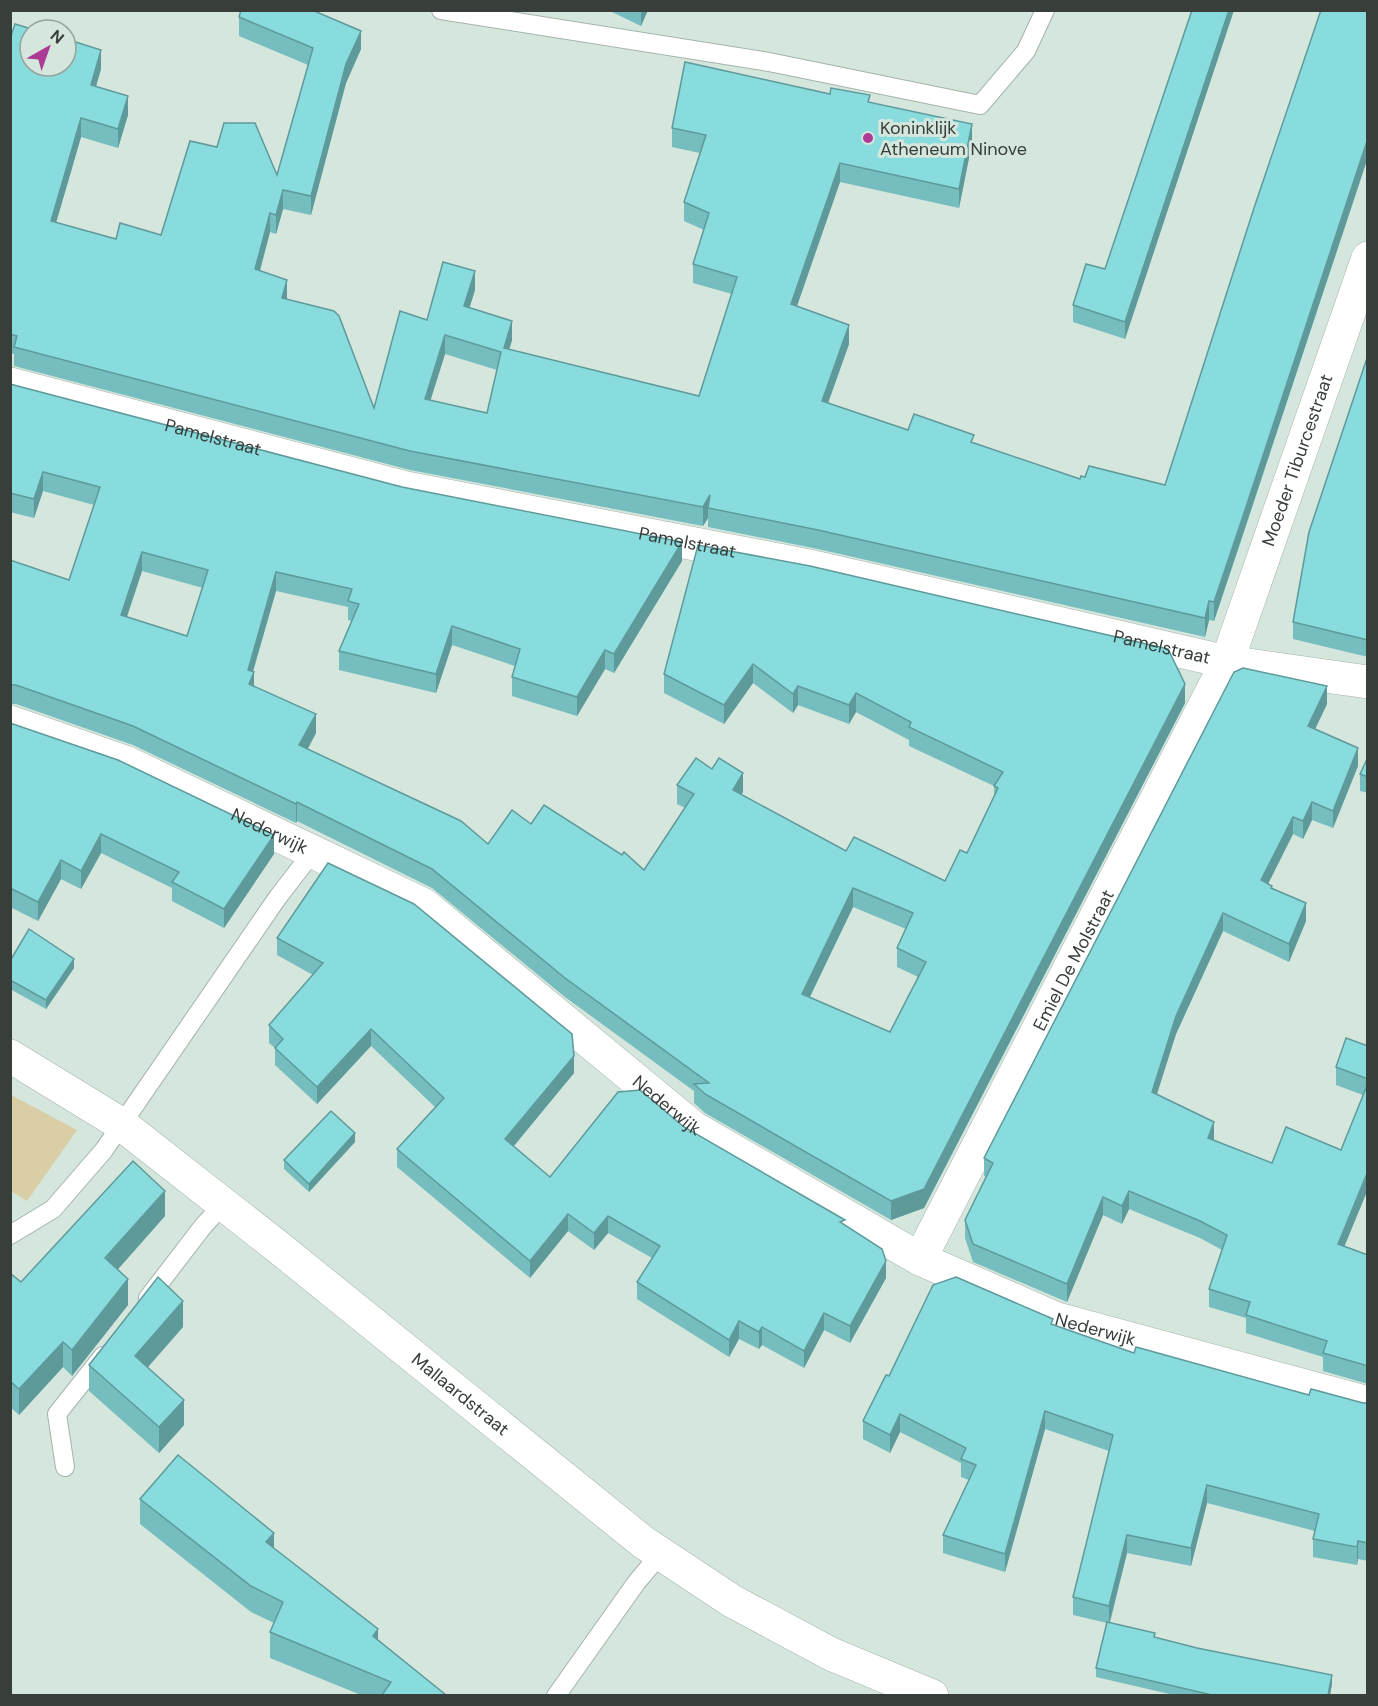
<svg xmlns="http://www.w3.org/2000/svg" width="1378" height="1706" font-family="'DM Sans',sans-serif">
	<style>
		.green { fill: #dacea7 }
		.lines { fill: none; stroke-linecap: round; stroke-linejoin: round }
		.lane-casing { stroke: #a4b4ab; stroke-width: 20 }
		.street-casing { stroke: #a4b4ab; stroke-width: 34 }
		.lane { stroke: #fff; stroke-width: 18 }
		.street { stroke: #fff; stroke-width: 33 }
		.wall { fill: #75bdbf; fill-rule: evenodd }
		.shaded-wall { fill: #5f9a9b }
		.building { fill: #88dcde; stroke: #5f9a9b; stroke-width: 1.5; fill-rule: evenodd }
		.poi-dot { fill: #ac3b96; stroke: #d5e6dd; stroke-width: 2 }
		.labels { text-anchor: middle; stroke-width: 6; stroke-linejoin: round; paint-order: stroke }
		.poi-label { font-size: 18px; fill: #383f3b; stroke: #d5e6dd; text-anchor: start }
		.street-label { font-size: 18px; fill: #383f3b; stroke: #d5e6dd }
	</style>
	<rect width="100%" height="100%" fill="#d5e6dd"/>
	<path class="green" d="M11 1095 77 1130 27 1201 11 1191Z"/>
	<g class="lines">
		<g class="lane-casing">
			<g id="lane">
				<path d="M441 10 769 62 980 105 1026 51 1045 10"/>
				<path d="M10 1235 53 1209 104 1150 278 897 312 853"/>
				<path d="M148 1298 204 1225 224 1204"/>
				<path d="M65 1467 57 1414 103 1356"/>
				<path d="M556 1696 636 1583 661 1553"/>
			</g>
		</g>
		<g class="street-casing">
			<g id="street">
				<path id="s1" d="M10 384 406 488 814 567 1227 662 1368 682"/>
				<path id="s2" d="M10 722 125 762 424 905 694 1128 920 1259 1057 1319 1368 1403"/>
				<path id="s3" d="M10 1056 121 1124 278 1247 643 1542 732 1601 831 1654 932 1696"/>
				<path id="s4" d="M920 1259 1227 662 1368 258"/>
			</g>
		</g>
		<use href="#lane" class="lane"/>
		<use href="#street" class="street"/>
	</g>
	<g class="wall">
		<path d="M610 10H648L641 26 610 11Z"/>
		<path d="M1192 10H1234L1125 339 1073 322V305L1105 269Z"/>
		<path d="M1368 10V157L1241 541 1214 621 1209 620 1205 637 818 549 708 527V518L703 526 410 470 14 366V354L10 353V39L101 69 96 86 128 115 118 148 81 137 56 223 116 239 161 235 277 175 308 65 239 36V17L361 49 346 83 311 215 283 209 276 234 270 232 260 271 287 299 374 408 427 320 475 290 469 308 512 340 509 350 699 396 732 294 693 283V264L704 230 684 221V202L700 153 672 147V128L870 102 972 143 959 208 840 182 797 306 849 344 828 403 908 430 974 443 1080 479 1085 477 1165 485ZM445 354 497 370 487 413 430 400Z"/>
		<path d="M1368 355V657L1293 639V622Z"/>
		<path d="M10 384 682 561 614 673 605 669 577 716 512 696V677L515 666 452 645 436 693 339 670V651L352 621 348 620V607L276 591 253 672 254 686 316 733 308 749 488 844 531 824 644 870 685 808 677 804V785L743 792 741 794 846 851 945 881 967 853 994 797V786L909 746V740L856 712 849 724 798 705 793 713 753 683 724 724 664 693V674L698 545 1185 703 924 1208 891 1220 705 1113 694 1103V1091L565 997 432 888 297 821 296 823 133 745 16 704H10V560L69 580 94 505 43 491 34 518 10 512ZM142 571 203 588 187 636 127 617ZM853 907 906 929 897 948V967L918 977 890 1032 810 997Z"/>
		<path d="M1327 704 1315 729 1358 766 1333 828 1312 820 1303 839 1293 834 1268 884 1306 921 1289 962 1223 931 1176 1034 1156 1094 1214 1140 1272 1163 1341 1150 1363 1095 1336 1085V1067L1368 1046V1189L1344 1246 1368 1255V1384L1323 1371V1357L1246 1333V1318L1209 1307V1289L1222 1250 1200 1238 1129 1209 1122 1224 1103 1215 1067 1302 973 1262 965 1238V1220L986 1177 984 1176V1158Z"/>
		<path d="M10 723 274 854 224 928 172 901V888L101 853 81 889 61 879 38 921 10 907Z"/>
		<path d="M1368 757V793L1360 791V774Z"/>
		<path d="M277 938 574 1073 513 1146 550 1177 684 1127 845 1225 886 1278 850 1343 824 1330 804 1368 762 1345 759 1349 739 1339 729 1357 637 1299V1282L652 1258 608 1233 594 1250 568 1231 530 1278 397 1167V1149L435 1107 371 1046 317 1104 275 1065V1048L269 1043V1025L313 975 277 955Z"/>
		<path d="M10 961 74 968 46 1009 10 989Z"/>
		<path d="M355 1142 309 1192 284 1169V1160Z"/>
		<path d="M165 1216 117 1270 128 1305 72 1376 63 1367 19 1415 10 1407V1273L21 1282Z"/>
		<path d="M1053 1325 1134 1353 1309 1395 1368 1403V1561L1358 1559 1357 1565 1313 1557V1539L1315 1531 1207 1503 1191 1566 1127 1553 1110 1623 1155 1638 1332 1684 1330 1695H1174L1096 1677V1668L1107 1623 1073 1615V1597L1109 1451 1045 1429 1005 1572 943 1553V1535L969 1480 961 1477V1463L900 1432 890 1453 863 1439V1421L889 1376Z"/>
		<path d="M183 1327 147 1367 184 1425 159 1453 89 1391V1365Z"/>
		<path d="M140 1499 274 1548 378 1640 446 1695H361L270 1658V1632L274 1623 251 1612 140 1524Z"/>
	</g>
	<g class="shaded-wall">
		<path d="M641 10H648L641 26Z"/>
		<path d="M1229 10H1234L1125 339V322Z"/>
		<path d="M361 31V49L346 83 311 215V196L346 64Z"/>
		<path d="M101 50V69L91 104V85Z"/>
		<path d="M128 96V115L118 148V129Z"/>
		<path d="M81 118V137L51 240V221Z"/>
		<path d="M972 124V143L959 208V189Z"/>
		<path d="M1368 138V157L1214 621V602Z"/>
		<path d="M840 163V182L791 323V304Z"/>
		<path d="M283 190V209L276 234V215Z"/>
		<path d="M270 213V232L255 288V269Z"/>
		<path d="M475 271V290L464 325V306Z"/>
		<path d="M287 280V299L282 298Z"/>
		<path d="M512 321V340L504 367V348Z"/>
		<path d="M849 325V344L822 420V401Z"/>
		<path d="M445 335V354L425 418V399Z"/>
		<path d="M43 472V491L34 518V499Z"/>
		<path d="M710 495 708 508V518L703 526V507Z"/>
		<path d="M682 542V561L614 673V654Z"/>
		<path d="M142 552V571L121 634V615Z"/>
		<path d="M276 572V591L250 681 254 672V691L249 703 248 670Z"/>
		<path d="M1209 601V620L1205 637V618Z"/>
		<path d="M452 626V645L436 693V674Z"/>
		<path d="M605 650V669L577 716V697Z"/>
		<path d="M753 664V683L724 724V705Z"/>
		<path d="M1185 684V703L924 1208 891 1220V1201Z"/>
		<path d="M798 686V705L793 713V694Z"/>
		<path d="M1327 686V704L1308 744V726Z"/>
		<path d="M856 693V712L849 724V705Z"/>
		<path d="M316 714V733L299 764V745Z"/>
		<path d="M1358 748V766L1333 828V811Z"/>
		<path d="M743 773V792L733 809V790Z"/>
		<path d="M297 802V821L296 823V804Z"/>
		<path d="M1312 802V820L1303 839V821Z"/>
		<path d="M1293 817V834L1261 898V880Z"/>
		<path d="M101 834V853L81 889V871Z"/>
		<path d="M274 835V854L224 928V909Z"/>
		<path d="M61 860V879L38 921V902Z"/>
		<path d="M853 888V907L802 1013V994Z"/>
		<path d="M1306 903V921L1289 962V944Z"/>
		<path d="M1223 913V931L1176 1034 1152 1110V1092L1176 1016Z"/>
		<path d="M74 959V968L46 1009V1000Z"/>
		<path d="M371 1029V1046L317 1104V1087Z"/>
		<path d="M574 1056V1073L505 1157V1139Z"/>
		<path d="M1214 1122V1140L1208 1156V1138Z"/>
		<path d="M355 1133V1142L309 1192V1184Z"/>
		<path d="M1368 1171V1189L1338 1262V1244Z"/>
		<path d="M165 1191V1216L105 1284V1258Z"/>
		<path d="M1129 1191V1209L1122 1224V1206Z"/>
		<path d="M1103 1197V1215L1067 1302V1284Z"/>
		<path d="M568 1214V1231L530 1278V1261Z"/>
		<path d="M608 1216V1233L594 1250V1233Z"/>
		<path d="M886 1261V1278L850 1343V1326Z"/>
		<path d="M128 1279V1305L72 1376V1350Z"/>
		<path d="M183 1301V1327L135 1382V1356Z"/>
		<path d="M824 1313V1330L804 1368V1351Z"/>
		<path d="M739 1321V1339L729 1357V1340Z"/>
		<path d="M762 1327V1345L759 1349V1332Z"/>
		<path d="M63 1342V1367L19 1415V1389Z"/>
		<path d="M184 1400V1425L159 1453V1427Z"/>
		<path d="M1045 1411V1429L1005 1572V1554Z"/>
		<path d="M900 1414V1432L890 1453V1435Z"/>
		<path d="M1207 1485V1503L1191 1566V1548Z"/>
		<path d="M274 1533V1558L266 1542Z"/>
		<path d="M1127 1535V1553L1109 1624V1606Z"/>
		<path d="M1358 1541V1559L1357 1565V1547Z"/>
		<path d="M378 1629V1654L373 1636Z"/>
		<path d="M1332 1675V1684L1330 1695H1328Z"/>
	</g>
	<g class="building">
		<path d="M241 10H312L361 31 346 64 311 196 283 190 276 215 270 213 255 269 287 280 282 298 334 311 339 316 374 408 400 311 427 320 443 262 475 271 464 306 512 321 504 348 699 396 737 277 693 264 709 213 684 202 706 135 672 128 685 62 830 94 831 88 870 95 868 102 972 124 959 189 840 163 791 304 849 325 822 401 908 430 914 414 974 435 971 442 1080 479 1081 476 1085 477 1089 466 1165 485 1254 208 1321 10H1368V138L1241 522 1214 602 1209 601 1205 618 818 530 708 508 710 495 703 507 410 451 14 347 17 336 10 334V39L15 24 35 30H30V66H66V39L101 50 91 85 128 96 118 129 81 118 51 221 116 239 120 223 161 235 190 141 217 147 224 123H255L277 175 313 48 239 17ZM445 335 501 352 487 413 425 399Z"/>
		<path d="M1192 10H1229L1125 322 1073 305 1086 264 1105 269Z"/>
		<path d="M1368 355V640L1293 622 1309 532Z"/>
		<path d="M10 384 402 487 682 542 614 654 605 650 577 697 512 677 520 649 452 626 436 674 339 651 359 604 348 601 352 589 276 572 248 670 254 672 249 684 316 714 299 745 461 821 488 844 512 810 531 824 544 805 622 855 624 852 644 870 694 794 677 785 696 758 712 769 719 758 743 773 733 790 846 851 854 837 945 881 960 850 967 853 998 788 994 786 1003 772 909 727 911 722 856 693 849 705 798 686 793 694 753 664 724 705 664 674 698 545 810 566 1168 649 1185 684 924 1189 891 1201 705 1094 694 1084 709 1083 565 978 432 869 297 802 296 804 133 726 16 685H10V560L69 580 100 487 43 472 34 499 10 493ZM142 552 208 570 187 636 121 615ZM853 888 913 913 897 948 926 962 890 1032 802 994Z"/>
		<path d="M1243 668 1327 686 1308 726 1358 748 1333 811 1312 802 1303 821 1293 817 1261 880 1272 886 1271 888 1306 903 1289 944 1223 913 1176 1016 1152 1092 1214 1122 1208 1138 1272 1163 1286 1127 1341 1150 1368 1083V1171L1338 1244 1368 1255V1366L1323 1353 1327 1341 1246 1315 1250 1302 1209 1289 1227 1235 1200 1221 1129 1191 1122 1206 1103 1197 1067 1284 973 1244 965 1220 993 1163 984 1158 1234 672Z"/>
		<path d="M10 723 118 760 274 835 224 909 172 882 179 872 101 834 81 871 61 860 38 902 10 888Z"/>
		<path d="M1368 757V777L1360 774Z"/>
		<path d="M328 863 414 904 572 1034 574 1056 505 1139 550 1177 618 1092 640 1090 684 1127 845 1220 840 1222 882 1249 886 1261 850 1326 824 1313 804 1351 762 1327 759 1332 739 1321 729 1340 637 1282 660 1246 608 1216 594 1233 568 1214 530 1261 397 1149 444 1098 371 1029 317 1087 275 1048 283 1039 269 1025 323 963 277 938Z"/>
		<path d="M29 929 74 959 46 1000 10 980V961Z"/>
		<path d="M1346 1038 1368 1046V1079L1336 1067Z"/>
		<path d="M331 1111 355 1133 309 1184 284 1160Z"/>
		<path d="M133 1161 165 1191 105 1258 128 1279 72 1350 63 1342 19 1389 10 1381V1273L21 1282Z"/>
		<path d="M158 1277 183 1301 135 1356 184 1400 159 1427 89 1365Z"/>
		<path d="M956 1277 1053 1319 1051 1324 1134 1353 1136 1347 1309 1395 1311 1389 1363 1403H1368V1543L1358 1541 1357 1547 1313 1539 1319 1514 1207 1485 1191 1548 1127 1535 1109 1606 1073 1597 1113 1435 1045 1411 1005 1554 943 1535 976 1465 961 1459 966 1448 900 1414 890 1435 863 1421 886 1375 889 1376 933 1285Z"/>
		<path d="M178 1455 274 1533 266 1542 378 1629 373 1636 446 1695H382L391 1682 270 1632 283 1602 251 1586 140 1499Z"/>
		<path d="M1107 1622 1155 1633 1154 1637 1197 1648 1332 1675 1328 1695H1212L1096 1668Z"/>
	</g>
	<circle class="poi-dot" cx="868" cy="138" r="6"/>
	<g class="labels">
		<g class="poi-label">
			<text x="880" y="134">Koninklijk<tspan x="880" dy="21">Atheneum Ninove</tspan></text>
		</g>
		<g class="street-label">
			<text dy="6" stroke="none"><textPath href="#s1" startOffset="210">Pamelstraat</textPath></text>
			<text dy="6" stroke="none"><textPath href="#s4" startOffset="885">Moeder Tiburcestraat</textPath></text>
			<text dy="6" stroke="none"><textPath href="#s1" startOffset="696">Pamelstraat</textPath></text>
			<text dy="6" stroke="none"><textPath href="#s1" startOffset="1182">Pamelstraat</textPath></text>
			<text dy="6" stroke="none"><textPath href="#s2" startOffset="282">Nederwijk</textPath></text>
			<text dy="6" stroke="none"><textPath href="#s4" startOffset="336">Emiel De Molstraat</textPath></text>
			<text dy="6" stroke="none"><textPath href="#s2" startOffset="768">Nederwijk</textPath></text>
			<text dy="6" stroke="none"><textPath href="#s2" startOffset="1254">Nederwijk</textPath></text>
			<text dy="6" stroke="none"><textPath href="#s3" startOffset="564">Mallaardstraat</textPath></text>
		</g>
	</g>
	<rect width="1378" height="1706" fill="none" stroke="#383f3b" stroke-width="24"/>
	<g transform="translate(48 48) rotate(40)"><circle r="28" fill="#d5e6dd" stroke="#96a39c" stroke-width="1.5"/>
	<path d="M0-4.5L10 22L0 15L-10 22Z" fill="#ac3b96"/>
	<text y="-9" font-size="16" font-weight="bold" text-anchor="middle" fill="#383f3b">N</text>
	</g>
</svg>
